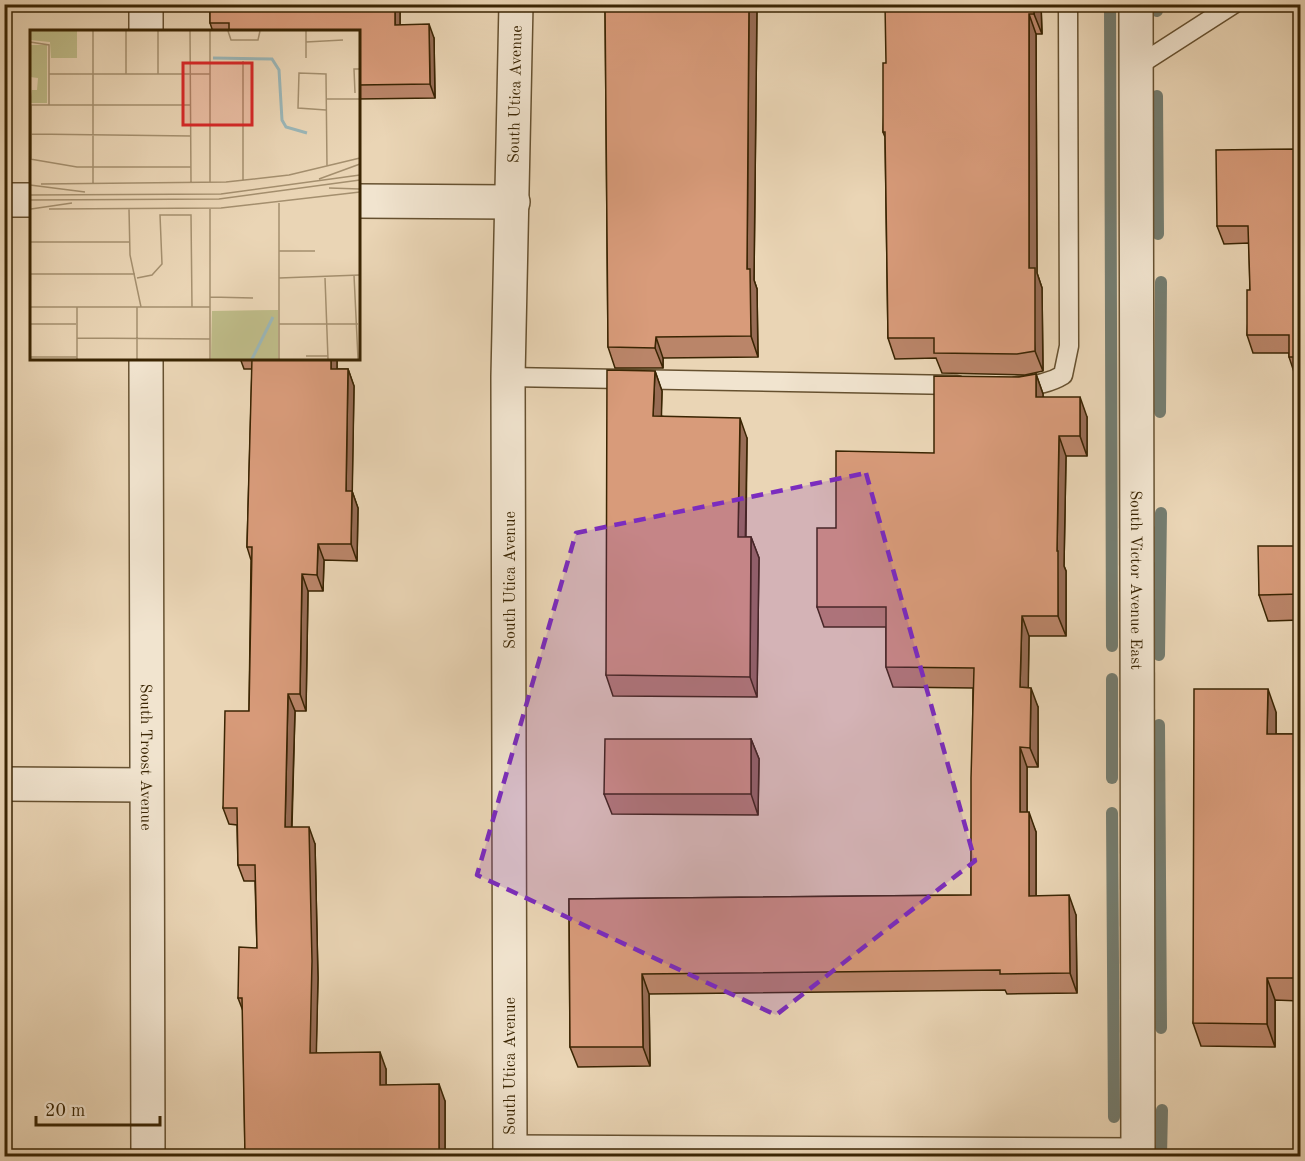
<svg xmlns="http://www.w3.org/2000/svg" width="1305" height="1161" font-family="'Old Standard TT',serif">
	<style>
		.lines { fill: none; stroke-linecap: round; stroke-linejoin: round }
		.stream { stroke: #747c6f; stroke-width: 12 }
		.service-casing { stroke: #665130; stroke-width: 21 }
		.minor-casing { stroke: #665130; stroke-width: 36 }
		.service { stroke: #f1e4cf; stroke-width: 18 }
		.minor { stroke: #f1e4cf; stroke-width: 33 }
		.wall { fill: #ba8569; stroke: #3a2503; stroke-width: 1.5 }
		.shaded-wall { fill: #976c55; stroke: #3a2503; stroke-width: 1.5 }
		.building { fill: #d89b7a; stroke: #3a2503; stroke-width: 1.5 }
		.marked { fill: #7b2cbf; fill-opacity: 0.2; stroke: #7b2cbf; stroke-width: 4.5; stroke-dasharray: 12 8; stroke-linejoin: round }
		.labels { text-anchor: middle; stroke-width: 5; stroke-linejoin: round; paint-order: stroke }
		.street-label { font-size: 16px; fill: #3a2503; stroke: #f1e4cf }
		.inset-river { fill: none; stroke: #9bb6b7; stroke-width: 3 }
		.inset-road { fill: none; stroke: #a48f6e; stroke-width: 1.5 }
		.view { fill: #d62828; fill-opacity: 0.15; stroke: #d62828; stroke-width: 3 }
		.inset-edge { fill: none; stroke: #3a2503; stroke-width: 3 }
	</style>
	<rect width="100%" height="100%" fill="#ead5b5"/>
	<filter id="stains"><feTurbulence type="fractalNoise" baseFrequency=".00333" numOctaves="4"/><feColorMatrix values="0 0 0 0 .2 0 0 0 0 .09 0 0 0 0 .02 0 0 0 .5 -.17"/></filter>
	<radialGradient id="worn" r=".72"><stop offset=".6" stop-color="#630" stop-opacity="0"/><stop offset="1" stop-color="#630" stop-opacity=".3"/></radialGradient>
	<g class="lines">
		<g class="stream">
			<path d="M1110 4 1112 646"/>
			<path d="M1156 4 1157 11"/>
			<path d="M1157 96 1158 234"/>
			<path d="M1160 412 1161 282"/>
			<path d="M1159 655 1161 513"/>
			<path d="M1112 679V778"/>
			<path d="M1159 725 1161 1028"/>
			<path d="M1112 813 1114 1117"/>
			<path d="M1161 1156 1162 1110"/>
		</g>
		<g class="service-casing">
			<g id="service">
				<path d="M1136 67 1234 4"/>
				<path d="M508 377 957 385"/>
				<path d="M1017 386C1033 386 1050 383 1063 375L1069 346 1068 4"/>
			</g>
		</g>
		<g class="minor-casing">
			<g id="minor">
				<path d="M146 4V32"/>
				<path id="s1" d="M1136 4 1138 1156"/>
				<path d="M4 200H32"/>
				<path d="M358 201 513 202"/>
				<path id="s2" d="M146 358 148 1156"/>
				<path d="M4 784 146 785"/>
				<path d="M510 1152 1138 1155"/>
				<path id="s3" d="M510 1156 508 377 516 4"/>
			</g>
		</g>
		<use href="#service" class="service"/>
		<use href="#minor" class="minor"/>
	</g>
	<g class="wall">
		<path d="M210 4H400V25L434 38 435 98 358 99V32H213L210 23Z"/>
		<path d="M605 4H757L754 280 757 289 758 357 663 358V368H615L608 347Z"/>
		<path d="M1041 4 1042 34H1036L1037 273 1042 288 1043 371 1025 375 942 373 936 358 895 359 888 338 885 137 883 132 886 63Z"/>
		<path d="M1300 149V375H1295L1289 357V353H1253L1247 335 1250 290 1249 243 1224 244 1217 226Z"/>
		<path d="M240 358H337V369H348L354 386 352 491 358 508 357 561 324 560 323 591H308L306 711H295L292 827 315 844 318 978 316 1053 386 1069V1085L445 1101V1156H245L243 1011 238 998 257 948 255 881H244L238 865 237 825 229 824 223 808 249 711 251 560 247 547 252 369H244Z"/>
		<path d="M655 371 662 391 661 416 747 438 746 537H751L759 558 757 697 613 696 606 675Z"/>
		<path d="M1036 374 1043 394V397L1087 417V456H1066L1064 566 1066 571V636H1029L1028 687 1038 707V767H1027V812L1036 832V896L1076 915 1077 993 1007 994 1005 990 649 994 650 1066 578 1067 570 1047 569 899 971 895 973 688 893 687 886 667V627H824L817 607 836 528 934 453 1019 377Z"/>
		<path d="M1300 530V620L1268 621 1259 595 1297 546Z"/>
		<path d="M1276 712V734H1300V1001L1275 1000V1047L1201 1046 1193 1023Z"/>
		<path d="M751 739 759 759 758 815 612 814 604 794Z"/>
	</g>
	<g class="shaded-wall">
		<path d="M395 4H400V39L395 25Z"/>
		<path d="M749 4H757L754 280 757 289 758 357 751 336 747 269Z"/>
		<path d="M1034 4H1041L1042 34 1034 14Z"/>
		<path d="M1029 14 1036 34 1037 273 1042 288 1043 371 1035 351 1029 268Z"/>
		<path d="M429 24 434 38 435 98 430 84Z"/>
		<path d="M656 337 663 358V368L655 348Z"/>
		<path d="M331 358H337V385L331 369Z"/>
		<path d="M348 369 354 386 352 508 346 491Z"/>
		<path d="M655 371 662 391 661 437 653 416Z"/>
		<path d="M1036 374 1043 394V416L1036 397Z"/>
		<path d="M1080 397 1087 417V456L1080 436Z"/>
		<path d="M740 418 747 438 745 558 738 537Z"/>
		<path d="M1059 436 1066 456 1064 566 1066 571V636L1058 616 1057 551Z"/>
		<path d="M352 491 358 508 357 561 351 544Z"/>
		<path d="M751 537 759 558 757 697 750 677Z"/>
		<path d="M318 544 324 560 323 591 317 575Z"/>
		<path d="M302 574 308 591 306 711 300 694Z"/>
		<path d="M1022 616 1029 636 1028 707 1020 687Z"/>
		<path d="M1031 688 1038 707V767L1030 748Z"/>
		<path d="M1268 689 1276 712V757L1267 734Z"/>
		<path d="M288 694 295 711 291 844 285 827Z"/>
		<path d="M751 739 759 759 758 815 751 794Z"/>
		<path d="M1020 747 1027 767V832L1020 812Z"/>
		<path d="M1029 812 1036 832V916L1029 896Z"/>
		<path d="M309 827 315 844 318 978 316 1069 310 1053Z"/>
		<path d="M1069 895 1076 915 1077 993 1070 973Z"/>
		<path d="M642 974 649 994 650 1066 643 1047Z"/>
		<path d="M1267 978 1275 1000V1047L1267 1024Z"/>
		<path d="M380 1052 386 1069V1102L380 1085Z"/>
		<path d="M439 1084 445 1101V1156H439Z"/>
	</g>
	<g class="building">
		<path d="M210 4H395V25L429 24 430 84 358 85V32H229V23H210Z"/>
		<path d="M605 4H749L747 269H750L751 336 656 337 655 348 608 347Z"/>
		<path d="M885 4H1034V14H1029V268H1035V351L1017 354 934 353V338H888L885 132H883V63H886Z"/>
		<path d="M1300 149V357H1289V335H1247V290H1250L1248 226H1217L1216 150Z"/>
		<path d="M252 358H331V369H348L346 491H352L351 544H318L317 575 302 574 300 694H288L285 827H309L312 961 310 1053 380 1052V1085L439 1084V1156H245L242 998H238L239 947 257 948 255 865H238L237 808H223L225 711H249L252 547H247Z"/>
		<path d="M607 370 655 371 653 416 740 418 738 537H751L750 677 606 675Z"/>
		<path d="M1036 374V397H1080V436H1059L1057 551H1058V616H1022L1020 687 1031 688 1030 748 1020 747V812H1029V896L1069 895 1070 973 1000 974V970L642 974 643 1047H570L569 899 971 895V778L974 668 886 667V607H817V528H836V451L934 453V376L1019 377Z"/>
		<path d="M1296 530H1300V594L1259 595 1258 546H1297Z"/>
		<path d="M1194 689H1268L1267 734H1300V978H1267V1024L1193 1023Z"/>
		<path d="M605 739H751V794H604Z"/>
	</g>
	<path class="marked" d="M866 473 975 861 776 1015 477 875 576 533Z"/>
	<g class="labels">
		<g class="street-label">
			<text dy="6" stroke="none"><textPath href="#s3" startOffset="1062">South Utica Avenue</textPath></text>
			<text transform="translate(509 580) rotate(-90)" y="6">South Utica Avenue</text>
			<text dy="6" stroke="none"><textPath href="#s1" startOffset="576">South Victor Avenue East</textPath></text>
			<text dy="6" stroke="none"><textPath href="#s2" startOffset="399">South Troost Avenue</textPath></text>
			<text transform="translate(509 1066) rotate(-90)" y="6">South Utica Avenue</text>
		</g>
	</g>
	<g transform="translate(30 30)">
		<rect width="330" height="330" fill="#ead5b5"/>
		<path d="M0 1H47V28H21L20 12 0 10ZM0 15H17V73H0L2 60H7L8 48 0 47ZM248 280V329H181L182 281Z" fill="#bebb88"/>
		<path class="inset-river" d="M183 28 242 29 249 40 252 90 256 97 277 103M222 329 243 287"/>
		<path class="inset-road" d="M63 1V154M96 1V44M128 1V44M160 1 161 152M180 1V152M198 1 201 10H228L230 1M276 1V28M0 12 19 15V75M276 12 313 10M213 31V151M19 44H180M325 63 324 39H330M296 69H330M0 75H161M296 80 268 78 269 43 296 44V46L297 136M180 95H213M1 104 161 106M0 129 47 137H161M1 129V75M289 149 330 134M11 154 196 152 259 145 330 128M0 155 55 162M299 158 330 159M0 165 191 164 330 145M0 170 189 169 330 150M249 173V329M1 179 42 173M19 179 191 178 330 162M99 179 100 225 111 277M0 212H99M249 221H285M0 244H105M324 245 328 329M107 248 122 245 132 234 130 185H161L162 277M249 248 330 245M295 248 298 329M180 267 223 268M0 277H180M107 277V329M0 294H46M249 294H328M47 308 180 309M276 326H298M0 327H47M47 329V277M180 329V179"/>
		<path class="view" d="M153 33H222V95H153Z"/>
		<rect width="330" height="330" class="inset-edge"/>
	</g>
	<rect width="1305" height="1161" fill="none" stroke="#ead5b5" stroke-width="24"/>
	<rect x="6" y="6" width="1293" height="1149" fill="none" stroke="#3a2503" stroke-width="3"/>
	<rect x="12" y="12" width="1281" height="1137" fill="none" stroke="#3a2503" stroke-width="1.5"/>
	<path d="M36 1116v9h124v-9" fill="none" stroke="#3a2503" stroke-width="3"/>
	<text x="45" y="1116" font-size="18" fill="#3a2503" stroke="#f1e4cf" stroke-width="4.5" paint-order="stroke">20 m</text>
	<rect width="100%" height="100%" filter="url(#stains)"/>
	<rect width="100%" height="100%" fill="url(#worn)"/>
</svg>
